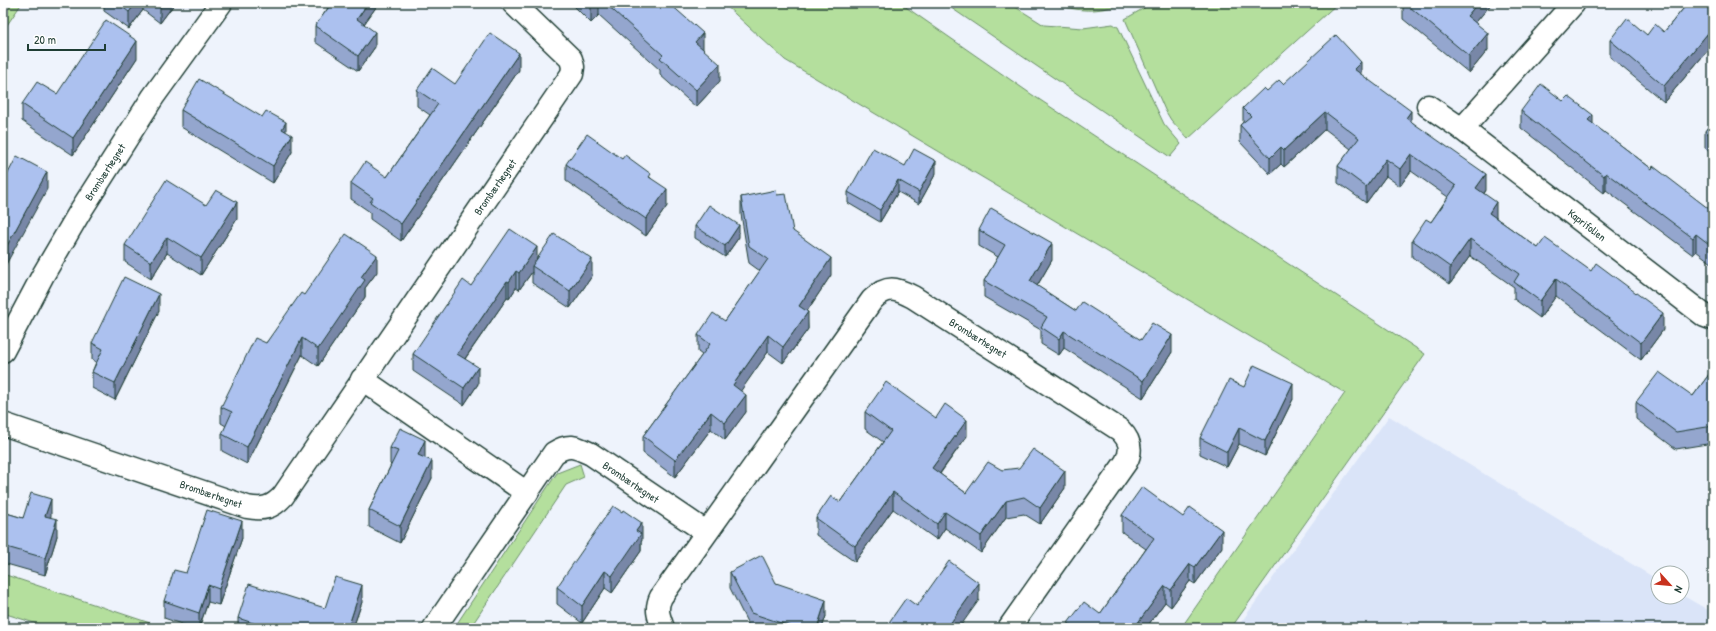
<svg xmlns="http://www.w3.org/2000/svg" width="1716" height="631" font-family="'Patrick Hand',sans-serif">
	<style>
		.built { fill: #dae4f8 }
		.green { fill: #b4df9d; stroke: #6a8e68 }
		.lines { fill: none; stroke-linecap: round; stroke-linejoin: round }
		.street-casing { stroke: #1f3d34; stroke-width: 25 }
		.street { stroke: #fff; stroke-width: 22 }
		.wall { fill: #94a6ce; stroke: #1f3d34 }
		.shaded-wall { fill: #7887a7; stroke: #1f3d34 }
		.building { fill: #acc1ef; stroke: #1f3d34 }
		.labels { text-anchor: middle; stroke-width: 3; stroke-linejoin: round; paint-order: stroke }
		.street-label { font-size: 11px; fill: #1f3d34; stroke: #fff }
	</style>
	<rect width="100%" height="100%" fill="#eef3fc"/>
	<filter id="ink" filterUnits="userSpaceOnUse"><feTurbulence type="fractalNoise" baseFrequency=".025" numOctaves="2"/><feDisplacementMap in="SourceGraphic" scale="8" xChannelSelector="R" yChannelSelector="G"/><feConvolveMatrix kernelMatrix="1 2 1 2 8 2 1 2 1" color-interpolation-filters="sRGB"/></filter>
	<g filter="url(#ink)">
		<path class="built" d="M1389 416 1658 580V597H1682V595L1713 613V628H1237Z"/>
		<g class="green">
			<path d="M3 3H22L3 31Z"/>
			<path d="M723 3H900L1031 94 1425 354 1231 628H1181L1345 393 785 60Z"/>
			<path d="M944 3H1009L1044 25 1083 28 1113 24 1118 27 1164 124 1181 144 1170 157Z"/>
			<path d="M1050 3H1126C1094 13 1081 12 1050 3Z"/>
			<path d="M1153 3H1338L1188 139 1171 120 1165 110 1125 19Z"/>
			<path d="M580 464 584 477 566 485 470 628H454L557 473Z"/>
			<path d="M3 574 165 628H50L3 613Z"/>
		</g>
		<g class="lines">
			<g class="street-casing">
				<g id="street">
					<path d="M1574 3 1462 129 1705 316 1713 319"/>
					<path d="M1428 106 1462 129"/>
					<path d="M3 351 43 275 81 210 153 97 221 3"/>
					<path d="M362 379 527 493"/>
					<path d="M3 424 247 507C263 510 272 508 283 496L572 74 573 67 571 59 513 3"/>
					<path d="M434 628 554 453C569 443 576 447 591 454L706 532"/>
					<path d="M663 628C659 617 655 609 661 597L872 300C887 285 896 288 913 297L1120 430C1130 440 1133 449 1126 462L1009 628"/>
				</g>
			</g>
			<use href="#street" class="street"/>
		</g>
		<g class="wall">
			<path d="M104 3H175L160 23 143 10 129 29 104 11Z"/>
			<path d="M321 3H379L364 24 375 47 358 71 315 42V26L328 8Z"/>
			<path d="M572 3H660L703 49 720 81 696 107 660 75V70L599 15 591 23 572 4Z"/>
			<path d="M1403 3H1492L1475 23 1488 50 1469 73 1403 19Z"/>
			<path d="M1686 3H1713V44L1664 102 1610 57V40L1664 32 1687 4Z"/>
			<path d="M137 58 73 155 22 121V104L57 94Z"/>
			<path d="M519 70 401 241 370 219V212L351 199V183L387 177 430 115 417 106V90L455 84Z"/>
			<path d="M1361 75 1486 190 1484 194 1496 218 1538 248 1663 330 1641 360 1556 296 1540 318 1514 299V287L1470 256 1450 284 1412 257V240L1431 222 1448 197 1411 171 1400 186 1386 176 1366 203 1338 183V166L1351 149 1325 129 1284 167 1281 164 1270 174 1240 142V125L1243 122V108L1283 84Z"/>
			<path d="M181 110 286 132 292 152 273 183 181 127Z"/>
			<path d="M1521 111 1593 124 1652 169 1713 212V264L1696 251 1693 255 1606 190 1604 193 1521 128Z"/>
			<path d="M1713 121V155L1705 148V131Z"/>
			<path d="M622 159 651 178 667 206 646 236 566 181V164Z"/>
			<path d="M905 166 936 173 919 204 898 192 880 222 848 203V192Z"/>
			<path d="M777 195 793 231 831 275 807 311 808 329 783 363 768 352 740 391 746 412 725 440 711 429 675 477 643 453V436L702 355 698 352V335L725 321 760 271 749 263 741 214V197Z"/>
			<path d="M206 205 237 219 201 275 167 253 151 279 125 262V245Z"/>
			<path d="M695 226 739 237 725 257 695 238Z"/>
			<path d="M979 230 1052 260 1037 286 1076 311 1141 340 1172 352 1143 398 1064 348 1059 355 1041 344V330L984 297V281L998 257 979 246Z"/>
			<path d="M537 258 592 276 570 308 532 283V272L519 290 516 288 509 299 507 298 465 359 478 384 464 405 413 371V354L471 286Z"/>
			<path d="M377 272 365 288V297L318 366 302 355 247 464 222 451V434L226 426 221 423V407L266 343 304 295Z"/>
			<path d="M159 311 115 400 92 388V372L96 362 92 360V343Z"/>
			<path d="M1713 369V443L1676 449 1636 419V402L1693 396Z"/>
			<path d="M1244 387 1293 399 1265 456 1239 444 1227 467 1200 454V438Z"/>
			<path d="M865 412 936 418 967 436 940 474 966 493 1002 470 1065 488 1040 524 1024 514 1006 517 981 553 945 528 937 540 893 509 855 562 816 535V518L840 502 883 442 865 429Z"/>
			<path d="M390 448 425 457 424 458 432 478 400 543 369 527V510L391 465 390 464Z"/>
			<path d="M3 512 23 518 51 516 50 517 57 536 45 575 3 563Z"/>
			<path d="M1122 515 1222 547 1195 584 1190 581 1171 607 1165 602 1146 628H1068V623L1100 614 1146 549 1122 532Z"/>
			<path d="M242 538 219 605 208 602 199 628H193L164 618V601L186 573Z"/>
			<path d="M642 540 641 542V551L612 593 605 588 582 623 557 604V587Z"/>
			<path d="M730 572 776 583 826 616 822 628H750L730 588Z"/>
			<path d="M362 602 353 628H238V618L325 608Z"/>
		</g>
		<g class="shaded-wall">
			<path d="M136 3H143V10L129 29V12Z"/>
			<path d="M162 3H175L160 23V6Z"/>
			<path d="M368 3H379L357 34V19Z"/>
			<path d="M594 3H599V15L591 23V6Z"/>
			<path d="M1478 3H1492L1467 33V16Z"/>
			<path d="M1713 27V44L1664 102V86Z"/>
			<path d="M375 32V47L358 71V56Z"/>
			<path d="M703 33V50L695 42Z"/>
			<path d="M1488 33V50L1469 73V56Z"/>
			<path d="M137 41V58L73 155V138Z"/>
			<path d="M519 53V70L401 241V224Z"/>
			<path d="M1361 62V78L1354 69Z"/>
			<path d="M720 64V81L696 107V90Z"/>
			<path d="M1411 111V128L1406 118Z"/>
			<path d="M1325 112V129L1284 167V150Z"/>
			<path d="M1593 115V132L1588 120Z"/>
			<path d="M286 122V139L282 129Z"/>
			<path d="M292 135V152L273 183V166Z"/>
			<path d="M1281 147V164L1270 174V158Z"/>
			<path d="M1411 154V171L1400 186V169Z"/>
			<path d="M1386 159V176L1366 203V187Z"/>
			<path d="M936 161V173L919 204V192Z"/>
			<path d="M47 172V189L3 270V253Z"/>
			<path d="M1606 173V190L1604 193V176Z"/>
			<path d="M1486 174V190L1476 205V188Z"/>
			<path d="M898 180V192L880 222V210Z"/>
			<path d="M667 189V206L646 236V219Z"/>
			<path d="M237 202V219L201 275V258Z"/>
			<path d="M1496 202V219L1489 213Z"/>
			<path d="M739 225V237L725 257V246Z"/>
			<path d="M1696 234V251L1693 255V238Z"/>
			<path d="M167 237V253L151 279V262Z"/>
			<path d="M1470 239V256L1450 284V267Z"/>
			<path d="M1052 243V260L1030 298V281Z"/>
			<path d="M537 247V264L532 266V272L519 290V273Z"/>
			<path d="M377 255V272L365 288V297L318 366V349L361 277Z"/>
			<path d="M831 258V275L799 323V306Z"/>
			<path d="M592 259V276L570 308V291Z"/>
			<path d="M516 271V288L509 299V282Z"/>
			<path d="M1556 279V296L1540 318V301Z"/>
			<path d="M507 281V298L457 370V354Z"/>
			<path d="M159 294V311L115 400V383Z"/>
			<path d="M808 312V329L783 363V347Z"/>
			<path d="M1663 313V330L1641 360V343Z"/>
			<path d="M1064 331V348L1059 355V339Z"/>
			<path d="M768 335V352L733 402V385Z"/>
			<path d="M1172 335V352L1143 398V381Z"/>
			<path d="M302 338V355L247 464V447Z"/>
			<path d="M478 367V384L464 405V388Z"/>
			<path d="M1293 383V399L1265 456V441Z"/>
			<path d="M746 395V412L725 440V423Z"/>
			<path d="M711 412V429L675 477V460Z"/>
			<path d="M967 420V436L932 484V468Z"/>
			<path d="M1239 428V444L1227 467V452Z"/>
			<path d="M425 440V457L418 471V455Z"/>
			<path d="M432 461V478L400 543V526Z"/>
			<path d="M1065 471V488L1040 524V508Z"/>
			<path d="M893 492V509L855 562V546Z"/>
			<path d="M51 499V516L45 533V516Z"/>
			<path d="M1006 501V517L981 553V536Z"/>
			<path d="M945 512V528L937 540V524Z"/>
			<path d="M57 519V536L45 575V558Z"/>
			<path d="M242 521V538L219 605V589Z"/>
			<path d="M642 523V540L641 542V551L612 593V576L636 531Z"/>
			<path d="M1222 530V547L1195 584V567Z"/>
			<path d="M1190 564V581L1171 607V590Z"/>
			<path d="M605 571V588L582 623V606Z"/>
			<path d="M979 583V600L959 628H947Z"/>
			<path d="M208 585V602L199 628V613Z"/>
			<path d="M362 585V602L353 628H348Z"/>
			<path d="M1165 586V602L1146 628H1134Z"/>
			<path d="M826 600V616L822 628H817Z"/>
		</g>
		<g class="building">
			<path d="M117 3H136L129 12Z"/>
			<path d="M156 3H162L160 6Z"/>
			<path d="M332 3H368L357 19 375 32 358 56 315 26Z"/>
			<path d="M588 3H594L591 6Z"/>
			<path d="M605 3H660L662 5 663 3H669L703 33 695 42 720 64 696 90 660 58 663 55Z"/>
			<path d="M1405 3H1478L1467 16 1488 33 1469 56Z"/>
			<path d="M1688 3H1713V27L1664 86 1610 40 1627 18 1647 35 1655 24 1664 32Z"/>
			<path d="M106 20 137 41 73 138 22 104 37 82 57 94Z"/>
			<path d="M490 33 519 53 401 224 370 202 373 198 351 183 365 162 387 177 438 104 417 90 432 68 455 84Z"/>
			<path d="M1336 35 1361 62 1354 69 1411 111 1406 118 1486 174 1476 188 1496 202 1489 213 1538 248 1545 238 1591 271 1596 263 1663 313 1641 343 1556 279 1540 301 1514 282 1519 274 1470 239 1450 267 1412 240 1426 219 1431 222 1456 186 1411 154 1400 169 1386 159 1366 187 1338 166 1359 138 1325 112 1284 150 1281 147 1270 158 1240 125 1251 116 1243 108 1264 88 1267 91 1279 80 1283 84Z"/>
			<path d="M199 79 262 117 266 111 286 122 282 129 292 135 273 166 181 110Z"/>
			<path d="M1541 84 1563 101 1568 96 1593 115 1588 120 1652 169 1653 166 1713 212V247L1696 234 1693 238 1606 173 1604 176 1521 111Z"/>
			<path d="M1713 121V138L1705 131Z"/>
			<path d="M587 134 622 159 625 155 651 174 649 177 667 189 646 219 566 164Z"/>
			<path d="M873 148 905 166 914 149 936 161 919 192 898 180 880 210 848 192Z"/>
			<path d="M17 156 47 172 3 253V183Z"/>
			<path d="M166 180 206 205 216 190 237 202 201 258 167 237 151 262 125 245Z"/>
			<path d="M776 190 777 195 786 194 793 231 831 258 799 306 808 312 783 347 768 335 733 385 746 395 725 423 711 412 675 460 643 436 710 344 698 335 713 313 725 321 768 259 749 246 741 197Z"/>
			<path d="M709 205 739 225 725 246 695 226Z"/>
			<path d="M991 208 1052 243 1030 281 1076 311 1082 302 1141 340 1152 323 1172 335 1143 381 1064 331 1059 339 1041 327 1047 317 984 281 1005 245 979 230Z"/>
			<path d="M510 229 537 247 519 273 516 271 509 282 507 281 457 354 478 367 464 388 413 354 463 280 471 286Z"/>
			<path d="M346 234 377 255 361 277 365 280 318 349 302 338 247 447 222 434 232 412 221 407 255 338 266 343 301 293 304 295Z"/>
			<path d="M554 234 592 259 570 291 532 266Z"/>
			<path d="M124 277 159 294 115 383 92 372 103 349 92 343Z"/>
			<path d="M1254 365 1293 383 1265 441 1239 428 1227 452 1200 438 1229 380 1244 387Z"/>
			<path d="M1713 369V426L1676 432 1636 402 1659 372 1693 396Z"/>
			<path d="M886 382 936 418 945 404 967 420 932 468 966 493 988 462 1002 470 1019 468 1033 449 1065 471 1040 508 1024 497 1006 501 981 536 945 512 937 524 893 492 855 546 816 518 831 496 840 502 891 431 865 412Z"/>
			<path d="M400 428 425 440 418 455 432 461 400 526 369 510 398 451 390 448Z"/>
			<path d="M1142 487 1183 517 1190 507 1222 530 1195 567 1190 564 1171 590 1165 586 1134 628H1076L1068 623 1084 602 1100 614 1154 538 1122 515Z"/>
			<path d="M31 493 51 499 45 516 57 519 45 558 3 546V512L23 518Z"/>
			<path d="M613 506 622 512 623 510 642 523 636 531 641 534 612 576 605 571 582 606 557 587Z"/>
			<path d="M207 510 242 521 219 589 208 585 199 613 164 601 174 570 186 573Z"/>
			<path d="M762 555 776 583 826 600 817 628H796L751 613 730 572Z"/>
			<path d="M949 561 979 583 947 628H885L906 598 917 606Z"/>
			<path d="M335 577 362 585 348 628H268L238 618 249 584 325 608Z"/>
		</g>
	</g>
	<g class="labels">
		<g class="street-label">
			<text transform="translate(105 172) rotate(-57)" y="4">Brombærhegnet</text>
			<text transform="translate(495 187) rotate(-55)" y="4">Brombærhegnet</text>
			<text transform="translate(1587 225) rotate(38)" y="4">Kaprifolien</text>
			<text transform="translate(978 338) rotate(32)" y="4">Brombærhegnet</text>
			<text transform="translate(631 482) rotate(34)" y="4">Brombærhegnet</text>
			<text transform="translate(211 494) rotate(19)" y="4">Brombærhegnet</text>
		</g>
	</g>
	<rect width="1716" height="631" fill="none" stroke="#fff" stroke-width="16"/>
	<rect x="8" y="8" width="1700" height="615" fill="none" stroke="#1f3d34" stroke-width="1.5" filter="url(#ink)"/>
	<g transform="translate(1670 585) rotate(117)"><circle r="19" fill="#ffffff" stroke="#a5b1ae"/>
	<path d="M0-3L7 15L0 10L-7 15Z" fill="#c8321e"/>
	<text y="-6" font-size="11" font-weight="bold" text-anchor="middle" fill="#1f3d34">N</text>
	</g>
	<path d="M28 44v6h77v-6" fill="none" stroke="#1f3d34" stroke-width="2"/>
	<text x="34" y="44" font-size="12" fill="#1f3d34" stroke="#ffffff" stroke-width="3" paint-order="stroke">20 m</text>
</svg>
